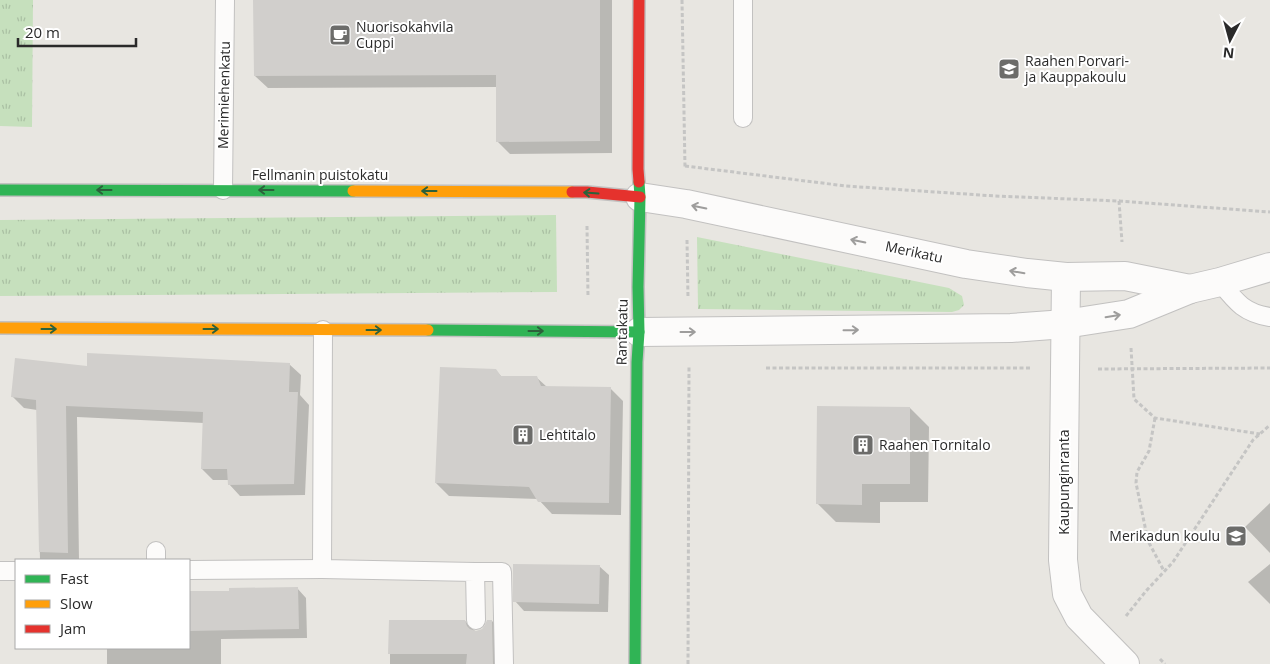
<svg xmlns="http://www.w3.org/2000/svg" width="1270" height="664" font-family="'Open Sans',sans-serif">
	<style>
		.grass { fill: url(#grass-tufts) }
		.shadow { fill: #0003 }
		.building { fill: #d1cfcc }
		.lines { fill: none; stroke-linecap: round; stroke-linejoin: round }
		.lane-casing { stroke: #c2c1c0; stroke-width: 20 }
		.street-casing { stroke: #c2c1c0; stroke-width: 30 }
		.fast-casing { stroke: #c2c1c0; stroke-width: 14 }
		.slow-casing { stroke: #c2c1c0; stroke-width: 14 }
		.jam-casing { stroke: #c2c1c0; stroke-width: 14 }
		.path { stroke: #c5c5c4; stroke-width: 3; stroke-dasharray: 4 2.5; stroke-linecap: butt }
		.lane { stroke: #fcfbfa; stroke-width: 18 }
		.street { stroke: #fcfbfa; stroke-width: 28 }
		.fast { stroke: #30b455; stroke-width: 11 }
		.slow { stroke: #ff9f0a; stroke-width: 11 }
		.jam { stroke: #e5322d; stroke-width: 11 }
		.oneway { stroke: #2c613b }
		.oneway2 { stroke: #9e9d9c }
		.labels { text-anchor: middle; stroke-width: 4; stroke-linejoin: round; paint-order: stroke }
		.poi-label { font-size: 14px; fill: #2a2a2a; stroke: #fff; text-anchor: start }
		.street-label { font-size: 14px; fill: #2a2a2a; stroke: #fff }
	</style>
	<defs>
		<pattern id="grass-tufts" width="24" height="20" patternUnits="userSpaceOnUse" patternTransform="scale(1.25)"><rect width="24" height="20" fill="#c6e0bd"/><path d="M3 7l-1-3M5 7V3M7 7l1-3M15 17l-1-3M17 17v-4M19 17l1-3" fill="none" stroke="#aac0a3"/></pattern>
	</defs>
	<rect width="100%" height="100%" fill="#e8e6e1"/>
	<g class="grass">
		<path d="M0 0H33L32 127 0 126Z"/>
		<path d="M556 215 557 292 0 296V220Z"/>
		<path d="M697 237 949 288 962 296 964 305 959 310 952 312 698 309Z"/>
	</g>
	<g class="shadow">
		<path d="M255 0H612V153L510 154 497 141V87L268 88 255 76Z"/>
		<path d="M289 364 301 375 300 395 309 405 305 495 240 496 229 484V480H213L202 469 204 423 77 417 79 560H40L37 410 24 408 13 397 88 367Z"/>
		<path d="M495 370 503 378 536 377 547 387 610 388 623 401 621 515 552 514 538 499 449 496 436 483Z"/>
		<path d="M910 408 929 427 928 502H880V523L836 522 817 503Z"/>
		<path d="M1270 503V553L1245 527Z"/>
		<path d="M1270 564V604L1248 582Z"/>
		<path d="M599 566 609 575 608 612 524 611 515 601Z"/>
		<path d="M297 588 306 598 307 638 221 639V664H107V648H189V592H230Z"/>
		<path d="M390 621H465L476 632 483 630 492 621 505 634 506 664H390Z"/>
	</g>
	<g class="building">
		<path d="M253 0H600V141L496 142V75L254 76Z"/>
		<path d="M87 353 290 363 289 392H298L294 484 228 485 227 469H201L203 412 66 406 68 553 39 552 36 400 11 397 15 358 87 366Z"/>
		<path d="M440 367 496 369 501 376H537L541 386 611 387 609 503 538 502 529 487 435 483Z"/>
		<path d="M817 406 910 407V484H862V505L816 504Z"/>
		<path d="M513 564 600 565 599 604 513 602Z"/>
		<path d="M298 587 299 629 189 631V591H229V588Z"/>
		<path d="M389 620H465L467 626 470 629 476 631 482 629 485 625 487 620H492L493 664H466L467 654H388Z"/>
	</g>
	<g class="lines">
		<g class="lane-casing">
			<g id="lane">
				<path d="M743 0V118"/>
				<path d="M223 190 225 0"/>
				<path d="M1220 282C1236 302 1244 313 1270 317"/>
				<path d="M323 330 322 569 475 572 476 620"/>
				<path d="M156 560V551"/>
				<path d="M189 570 322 569"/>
				<path d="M0 571H16"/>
				<path d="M475 572H502L504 664"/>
			</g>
		</g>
		<g class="street-casing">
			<g id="street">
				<path d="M640 197 686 204 966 264 1027 273 1066 277 1125 276 1190 289"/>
				<path d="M1066 277 1063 560 1067 594 1079 617 1125 664"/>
				<path d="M639 332 1011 328 1065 324 1129 314 1190 289 1220 282 1270 267"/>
			</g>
		</g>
		<g class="fast-casing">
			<g id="fast">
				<path d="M0 190 353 191"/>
				<path d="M428 330 639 332"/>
				<path d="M635 664 637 362 639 332 638 287 640 197 639 182"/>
			</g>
		</g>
		<g class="slow-casing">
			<g id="slow">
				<path d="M353 191 572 192"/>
				<path d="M0 328 428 330"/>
			</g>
		</g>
		<g class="jam-casing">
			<g id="jam">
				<path d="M639 182 638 169 639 0"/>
				<path d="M572 192H587L640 197"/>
			</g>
		</g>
		<g class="path">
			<path d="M682 0 685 168"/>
			<path d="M685 166 846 186 995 196 1119 201 1122 242"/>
			<path d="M1119 201 1270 212"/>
			<path d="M587 226 588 297"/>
			<path d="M687 240 688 298"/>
			<path d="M1131 348 1134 399 1155 418 1260 434"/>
			<path d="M766 368H1032"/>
			<path d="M1098 369 1270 368"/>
			<path d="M1155 418 1149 451 1137 472 1136 483 1148 541 1164 571"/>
			<path d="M1126 616 1146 591 1173 562 1253 440 1270 425"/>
			<path d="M1160 659 1165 664"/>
			<path d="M688 664 689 365"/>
		</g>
		<use href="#lane" class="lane"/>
		<use href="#street" class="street"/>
		<use href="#fast" class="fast"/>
		<use href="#slow" class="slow"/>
		<use href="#jam" class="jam"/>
	</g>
	<defs><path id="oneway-shaft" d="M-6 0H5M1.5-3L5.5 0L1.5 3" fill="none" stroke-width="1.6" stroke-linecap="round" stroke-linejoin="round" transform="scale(1.25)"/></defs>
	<g class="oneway">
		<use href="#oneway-shaft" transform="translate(104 190) rotate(180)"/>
		<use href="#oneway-shaft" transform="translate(266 190) rotate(-180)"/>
		<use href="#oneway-shaft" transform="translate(429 191) rotate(-180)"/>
		<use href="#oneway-shaft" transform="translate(591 193) rotate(-176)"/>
		<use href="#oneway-shaft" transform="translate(49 329)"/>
		<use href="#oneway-shaft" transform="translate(211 329)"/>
		<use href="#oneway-shaft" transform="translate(374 330)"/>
		<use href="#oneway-shaft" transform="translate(536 331)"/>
	</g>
	<g class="oneway2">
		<use href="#oneway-shaft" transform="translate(699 207) rotate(-168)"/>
		<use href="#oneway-shaft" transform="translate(858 241) rotate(-168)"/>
		<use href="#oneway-shaft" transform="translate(1017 272) rotate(-171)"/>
		<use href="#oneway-shaft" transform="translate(1113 316) rotate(-9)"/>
		<use href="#oneway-shaft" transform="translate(851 330) rotate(-1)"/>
		<use href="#oneway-shaft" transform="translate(688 332)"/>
	</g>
	<defs>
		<g id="cafe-square" transform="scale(1.125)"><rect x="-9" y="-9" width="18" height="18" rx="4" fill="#6c6c6a" stroke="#fff"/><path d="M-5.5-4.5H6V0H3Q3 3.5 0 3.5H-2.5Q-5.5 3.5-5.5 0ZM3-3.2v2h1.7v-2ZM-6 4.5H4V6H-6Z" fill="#fff"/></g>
		<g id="school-square" transform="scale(1.125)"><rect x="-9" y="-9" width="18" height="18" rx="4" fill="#6c6c6a" stroke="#fff"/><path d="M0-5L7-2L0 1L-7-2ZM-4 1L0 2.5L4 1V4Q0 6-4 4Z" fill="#fff"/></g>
		<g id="building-square" transform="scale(1.125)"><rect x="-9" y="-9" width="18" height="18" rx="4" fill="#6c6c6a" stroke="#fff"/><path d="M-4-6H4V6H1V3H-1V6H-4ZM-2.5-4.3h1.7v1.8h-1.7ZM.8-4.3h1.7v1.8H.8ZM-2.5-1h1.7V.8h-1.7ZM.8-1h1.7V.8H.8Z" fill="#fff"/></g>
	</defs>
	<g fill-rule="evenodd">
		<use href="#cafe-square" x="340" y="35"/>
		<use href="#school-square" x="1009" y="69"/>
		<use href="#building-square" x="523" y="435"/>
		<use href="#building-square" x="863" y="445"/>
		<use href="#school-square" x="1236" y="536"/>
	</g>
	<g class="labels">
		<g class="poi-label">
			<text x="356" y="32">Nuorisokahvila<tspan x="356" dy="16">Cuppi</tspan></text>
			<text x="1025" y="66">Raahen Porvari-<tspan x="1025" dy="16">ja Kauppakoulu</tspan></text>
			<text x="539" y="440">Lehtitalo</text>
			<text x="879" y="450">Raahen Tornitalo</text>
			<text x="1220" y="541" text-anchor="end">Merikadun koulu</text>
		</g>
		<g class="street-label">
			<text transform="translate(224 95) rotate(-89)" y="5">Merimiehenkatu</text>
			<text x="320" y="180">Fellmanin puistokatu</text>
			<text transform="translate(914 252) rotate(12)" y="5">Merikatu</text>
			<text transform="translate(622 332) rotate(-89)" y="5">Rantakatu</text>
			<text transform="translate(1064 482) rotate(-90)" y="5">Kaupunginranta</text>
		</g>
	</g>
	<rect x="15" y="559" width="175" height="90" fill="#ffffff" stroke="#aaaaaa"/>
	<rect x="25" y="575" width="25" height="8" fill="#30b455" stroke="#aaaaaa"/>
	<text x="60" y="584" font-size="15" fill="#2a2a2a">Fast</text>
	<rect x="25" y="600" width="25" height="8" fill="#ff9f0a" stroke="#aaaaaa"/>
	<text x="60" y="609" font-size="15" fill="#2a2a2a">Slow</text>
	<rect x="25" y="625" width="25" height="8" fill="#e5322d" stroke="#aaaaaa"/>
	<text x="60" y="634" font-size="15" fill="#2a2a2a">Jam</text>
	<g transform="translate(1230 40) rotate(186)" stroke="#ffffff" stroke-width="4" paint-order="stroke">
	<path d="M0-4L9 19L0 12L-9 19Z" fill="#2a2a2a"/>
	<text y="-8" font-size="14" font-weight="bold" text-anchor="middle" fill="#2a2a2a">N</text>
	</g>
	<path d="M18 38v8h118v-8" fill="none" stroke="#2a2a2a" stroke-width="2.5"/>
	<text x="25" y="38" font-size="15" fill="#2a2a2a" stroke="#ffffff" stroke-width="4" paint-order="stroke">20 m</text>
</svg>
